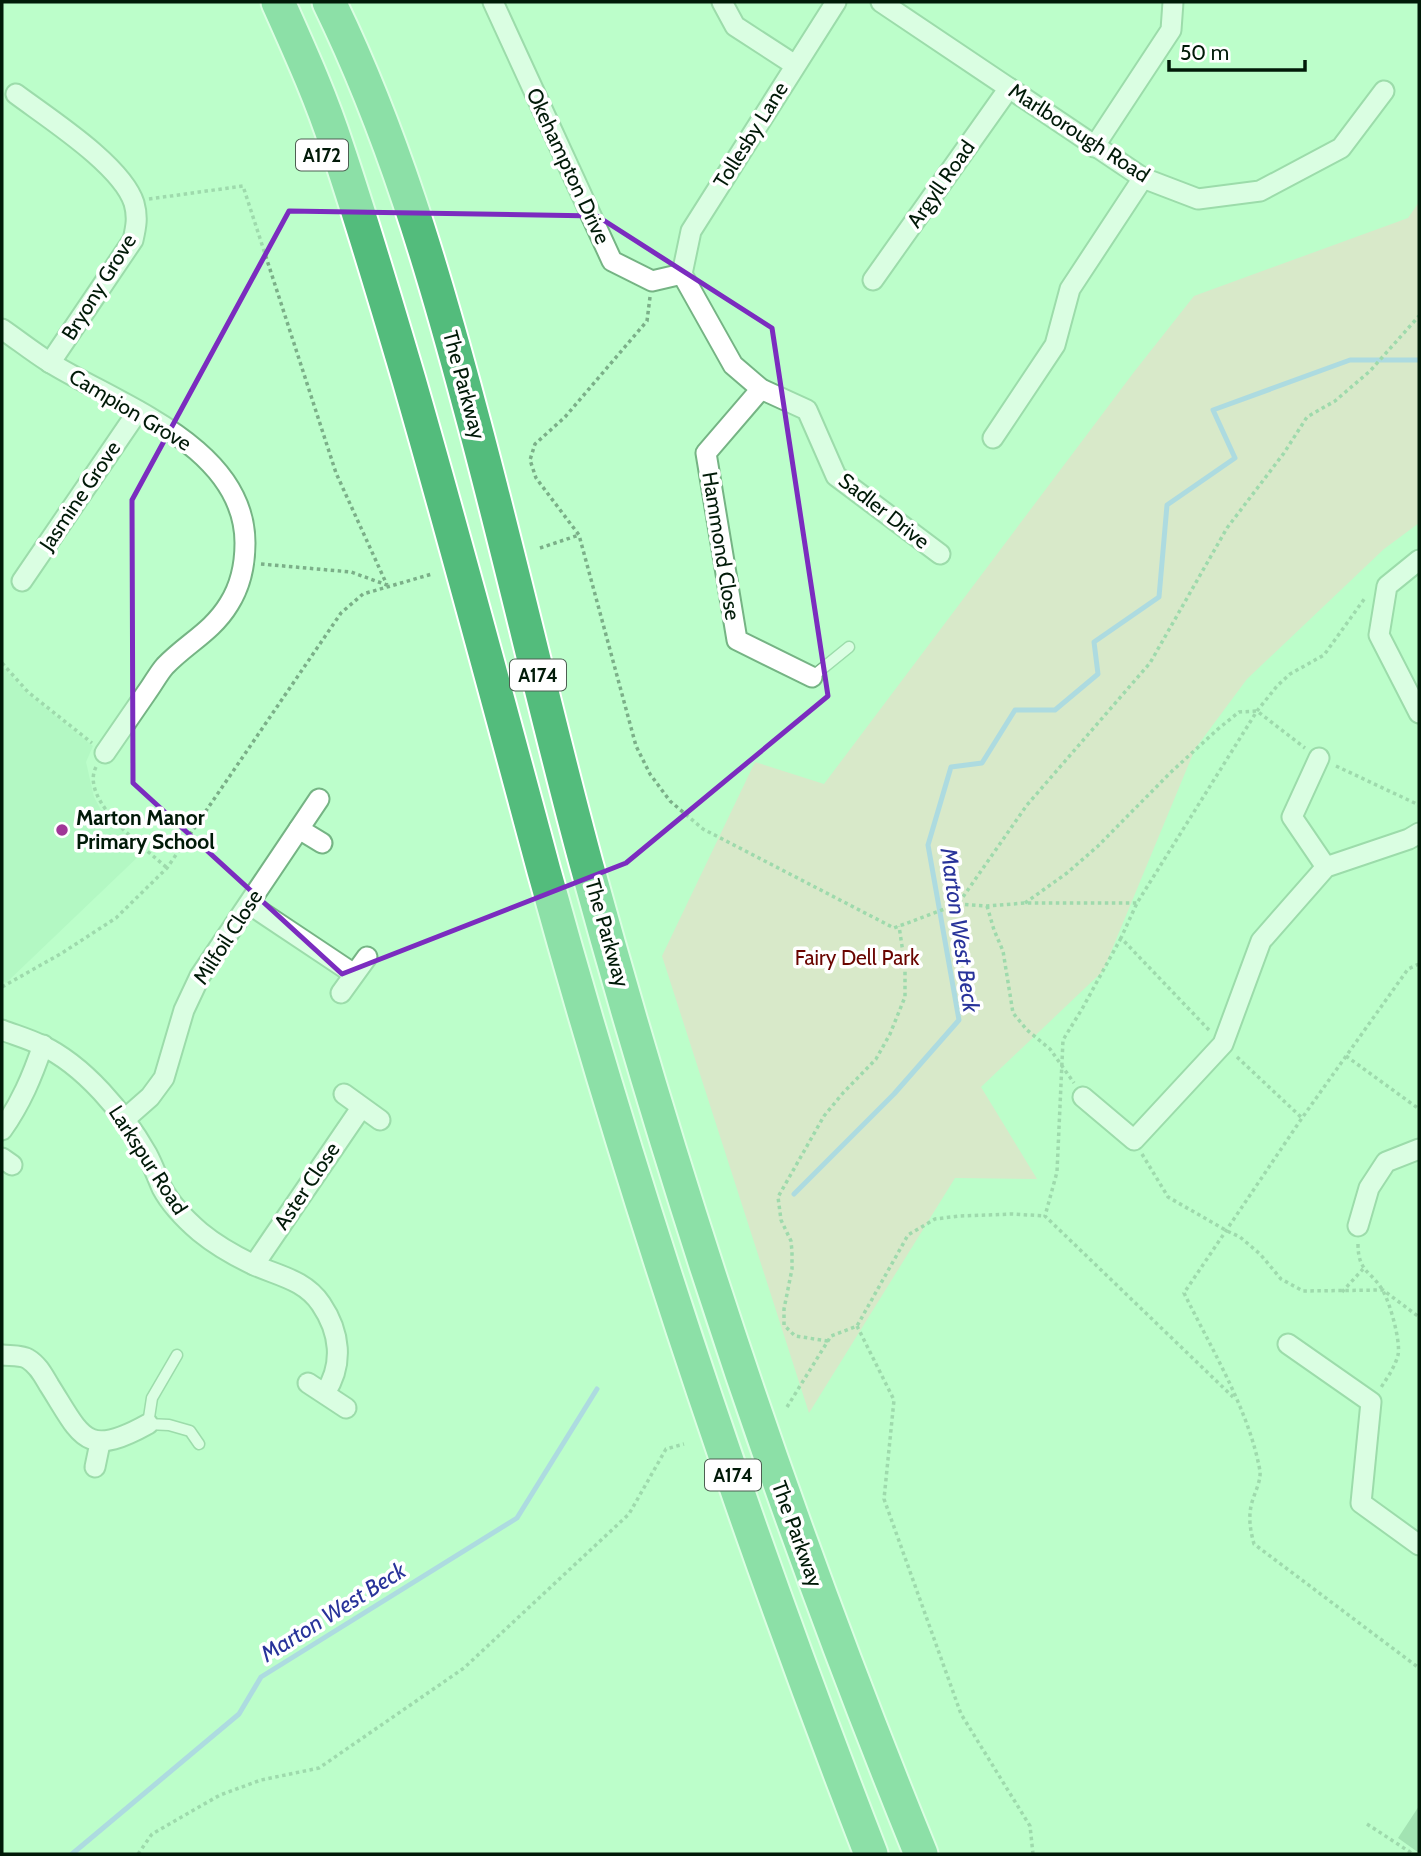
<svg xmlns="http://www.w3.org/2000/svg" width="1421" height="1856" font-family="Cabin,sans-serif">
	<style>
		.built { fill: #a9f2ba }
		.green { fill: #fbd0c7 }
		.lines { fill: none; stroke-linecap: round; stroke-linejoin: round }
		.stream { stroke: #9cb2fb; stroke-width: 5 }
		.building { fill: #84c494 }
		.service-casing { stroke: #75b484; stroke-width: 13 }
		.minor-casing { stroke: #75b484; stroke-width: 23 }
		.trunk-casing { stroke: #fff; stroke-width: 37 }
		.path { stroke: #7baf88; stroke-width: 3.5; stroke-dasharray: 3.5 3.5; stroke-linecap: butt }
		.service { stroke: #fff; stroke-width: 10 }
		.minor { stroke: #fff; stroke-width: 19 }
		.trunk { stroke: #53bc7c; stroke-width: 33 }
		.marked { fill: none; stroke: #7b2cbf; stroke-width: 5; stroke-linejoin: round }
		.poi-dot { fill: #a03697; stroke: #fff; stroke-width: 2.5 }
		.labels { text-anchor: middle; stroke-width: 7; stroke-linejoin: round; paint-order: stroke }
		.shield { fill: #fff; stroke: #4d5f52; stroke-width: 2 }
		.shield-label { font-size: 19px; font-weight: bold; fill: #011a08 }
		.street-label { font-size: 21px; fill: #011a08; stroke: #fff }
		.poi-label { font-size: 21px; font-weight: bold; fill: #011a08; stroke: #fff; text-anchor: start }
		.park-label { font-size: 21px; fill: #6a0500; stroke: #fff }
		.water-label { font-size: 23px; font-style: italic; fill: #28339a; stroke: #fff }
	</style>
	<rect width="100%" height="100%" fill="#bcfecb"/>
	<path class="built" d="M2 666 27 693 93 746 86 762 94 797 101 810 144 851 6 983 2 980Z"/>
	<path class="green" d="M1419 202V523L1384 549 1247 679 1195 749 1103 971 981 1087 1037 1179 955 1178 809 1413 662 956 755 762 824 784 1134 372 1194 296 1408 218Z"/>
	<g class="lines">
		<g class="stream">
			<path d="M794 1194 894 1094 959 1020 928 845 951 767 982 763 1015 710H1055L1098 674 1094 642 1159 597 1167 505 1235 458 1213 410 1350 360H1419"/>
			<path d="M72 1854 239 1714 261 1677 517 1518 597 1389"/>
		</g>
	</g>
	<path class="building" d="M1419 1806V1853L1398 1838Z"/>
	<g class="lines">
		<g class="service-casing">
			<g id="service">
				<path d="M812 677 849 647"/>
				<path d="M177 1355 152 1398 148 1424 169 1425 190 1431 199 1444"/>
			</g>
		</g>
		<g class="minor-casing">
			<g id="minor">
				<path d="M493 2 612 261 652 281 682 274"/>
				<path d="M722 2 735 26 795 65"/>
				<path d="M881 2 1143 178 1198 199 1260 191 1341 148 1384 91"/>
				<path d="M16 94C48 118 122 165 134 203 138 217 136 227 133 240L50 363"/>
				<path d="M1094 147 1171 30 1173 2"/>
				<path d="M682 274 733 365 761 389 807 410 836 476 940 554"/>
				<path d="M682 274 691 231 836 2"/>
				<path d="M873 280 1009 88"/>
				<path d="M2 329C18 340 33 352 49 362 118 405 245 446 245 543 245 565 241 585 229 604 212 632 187 643 165 666 158 674 153 684 147 692 133 712 119 733 105 753"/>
				<path d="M761 389 706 453 737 640 812 677"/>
				<path d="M993 438 1055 345 1070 289 1143 178"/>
				<path d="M1419 560 1387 586 1379 635 1419 713"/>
				<path d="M22 581 138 411"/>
				<path d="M1319 758 1292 817 1326 867"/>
				<path d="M299 829 322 843"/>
				<path d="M249 904 354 974"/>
				<path d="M341 993 367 957"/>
				<path d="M2 1030C15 1035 29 1039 41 1045 84 1065 124 1113 147 1154 153 1165 157 1177 162 1188 171 1205 186 1220 200 1232 217 1246 235 1256 254 1265 279 1276 305 1280 321 1304 340 1332 344 1364 325 1393"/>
				<path d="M344 1094 380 1120"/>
				<path d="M1083 1097 1134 1140 1223 1044 1261 941 1326 867 1409 839 1419 833"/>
				<path d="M125 1119 150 1097 164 1078 184 1010 200 976 319 799"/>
				<path d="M2 1130C21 1103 32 1077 43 1045"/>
				<path d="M2 1158 12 1165"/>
				<path d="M1358 1226 1369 1188 1386 1162 1419 1149"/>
				<path d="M254 1265 361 1108"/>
				<path d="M1288 1344 1371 1402 1361 1503 1419 1545"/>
				<path d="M2 1355C10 1356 22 1355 28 1359 38 1365 43 1375 49 1385 82 1437 85 1459 148 1424"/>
				<path d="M308 1383 346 1408"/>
				<path d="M95 1467 100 1443"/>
			</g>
		</g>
		<g class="trunk-casing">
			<g id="trunk">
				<path d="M278 2C299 49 321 97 337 147 363 224 386 302 409 380 456 543 500 707 544 871 636 1204 746 1532 871 1854"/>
				<path d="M329 2C392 131 433 269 470 408 511 559 545 712 586 863 678 1199 789 1531 921 1854"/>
			</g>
		</g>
		<g class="path">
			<path d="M149 199 243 186 336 473 387 585"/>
			<path d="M650 297 647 321 565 417 535 444 530 460 536 478 579 535 636 746 650 774 670 801 703 829 894 928 958 904 1027 805 1150 663 1227 528 1284 453 1307 417 1335 401 1370 371 1419 316"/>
			<path d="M540 548 579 535"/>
			<path d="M261 564 351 572 387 585"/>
			<path d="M2 663 28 692 92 743"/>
			<path d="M1336 766 1419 805"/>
			<path d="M96 767C79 801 145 848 167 868"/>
			<path d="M1025 903 1067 873 1098 846 1170 773 1218 729 1239 712 1257 711 1305 748"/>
			<path d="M958 904 987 906 1025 903H1137"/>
			<path d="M987 906 994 930 1003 951 1013 1013 1027 1030 1050 1049 1074 1083"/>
			<path d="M1121 938 1082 1009 1063 1040 1057 1172 1045 1216 1233 1397"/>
			<path d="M1419 964 1408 969 1302 1118 1184 1293C1211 1348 1249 1410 1260 1471 1261 1481 1255 1492 1252 1502 1248 1517 1250 1529 1254 1544L1419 1668"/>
			<path d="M2 987 62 953 116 918 167 868 341 613 363 594 432 574"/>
			<path d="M1209 1030 1121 938 1137 903 1257 711 1277 686 1290 674 1324 655 1365 598"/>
			<path d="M1346 1056 1419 1109"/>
			<path d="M1237 1057 1302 1118"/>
			<path d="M1142 1154 1168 1197 1227 1231 1240 1237 1260 1254 1281 1279 1303 1291 1383 1290 1419 1317"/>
			<path d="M1358 1244C1358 1273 1372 1271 1383 1291 1390 1303 1401 1342 1398 1355 1395 1367 1387 1378 1380 1389"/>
			<path d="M1342 1292 1363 1269"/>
			<path d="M857 1326 894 1400 884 1499 961 1714 1030 1826 1033 1854"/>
			<path d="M828 1341 795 1336 784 1325V1309L792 1269V1252L791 1241 781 1220 778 1197 824 1116 843 1093 876 1059 890 1034 905 997V966L899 926"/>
			<path d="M787 1407 831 1336 857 1326 908 1235 935 1219 959 1216 1013 1214 1045 1216"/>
			<path d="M1367 1824 1413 1854"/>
			<path d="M138 1854 152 1834 220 1795 261 1780 319 1768 464 1668 629 1514 666 1449 684 1444"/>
		</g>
		<use href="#service" class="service"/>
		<use href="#minor" class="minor"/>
		<use href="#trunk" class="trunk"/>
	</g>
	<path d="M0 0H1421V1856H0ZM289 211 597 216 772 328 828 696 626 863 342 974 133 783 132 500Z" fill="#bcfecb" fill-opacity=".55" fill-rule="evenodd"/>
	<path class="marked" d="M289 211 597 216 772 328 828 696 626 863 342 974 133 783 132 500Z"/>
	<circle class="poi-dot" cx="62" cy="830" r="7"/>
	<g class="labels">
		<g class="shield">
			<rect x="296" y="139.5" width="52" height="31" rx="5"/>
			<rect x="510" y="659.5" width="56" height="31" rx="5"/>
			<rect x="705" y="1459.5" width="56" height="31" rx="5"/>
		</g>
		<g class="shield-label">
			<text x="322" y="162">A172</text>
			<text x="538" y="682">A174</text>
			<text x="733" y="1482">A174</text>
		</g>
		<g class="street-label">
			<text transform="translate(1079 133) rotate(33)" y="7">Marlborough Road</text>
			<text transform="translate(751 135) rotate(-58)" y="7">Tollesby Lane</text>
			<text transform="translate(568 166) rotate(65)" y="7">Okehampton Drive</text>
			<text transform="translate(941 184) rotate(-55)" y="7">Argyll Road</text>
			<text transform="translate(99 287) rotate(-58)" y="7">Bryony Grove</text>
			<text transform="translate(464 385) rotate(75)" y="7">The Parkway</text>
			<text transform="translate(130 410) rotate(31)" y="7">Campion Grove</text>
			<text transform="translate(80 496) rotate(-56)" y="7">Jasmine Grove</text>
			<text transform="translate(884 511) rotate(38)" y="7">Sadler Drive</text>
			<text transform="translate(721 546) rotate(81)" y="7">Hammond Close</text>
			<text transform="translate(607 933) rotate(74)" y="7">The Parkway</text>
			<text transform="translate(228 937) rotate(-57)" y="7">Milfoil Close</text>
			<text transform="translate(148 1160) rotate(57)" y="7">Larkspur Road</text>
			<text transform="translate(307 1186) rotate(-56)" y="7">Aster Close</text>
			<text transform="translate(797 1534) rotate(70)" y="7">The Parkway</text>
		</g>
		<g class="poi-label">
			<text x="76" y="825">Marton Manor<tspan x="76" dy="24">Primary School</tspan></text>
		</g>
		<g class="park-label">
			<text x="857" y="965">Fairy Dell Park</text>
		</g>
		<g class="water-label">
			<text transform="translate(960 930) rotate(82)" y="8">Marton West Beck</text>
			<text transform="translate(333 1612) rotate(-32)" y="8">Marton West Beck</text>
		</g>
	</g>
	<rect width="1421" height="1856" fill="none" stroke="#011a08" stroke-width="7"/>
	<path d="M1169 60v10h136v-10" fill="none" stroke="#011a08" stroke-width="3.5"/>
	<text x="1180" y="60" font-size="21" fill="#011a08" stroke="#ffffff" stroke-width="5" paint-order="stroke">50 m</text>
</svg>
